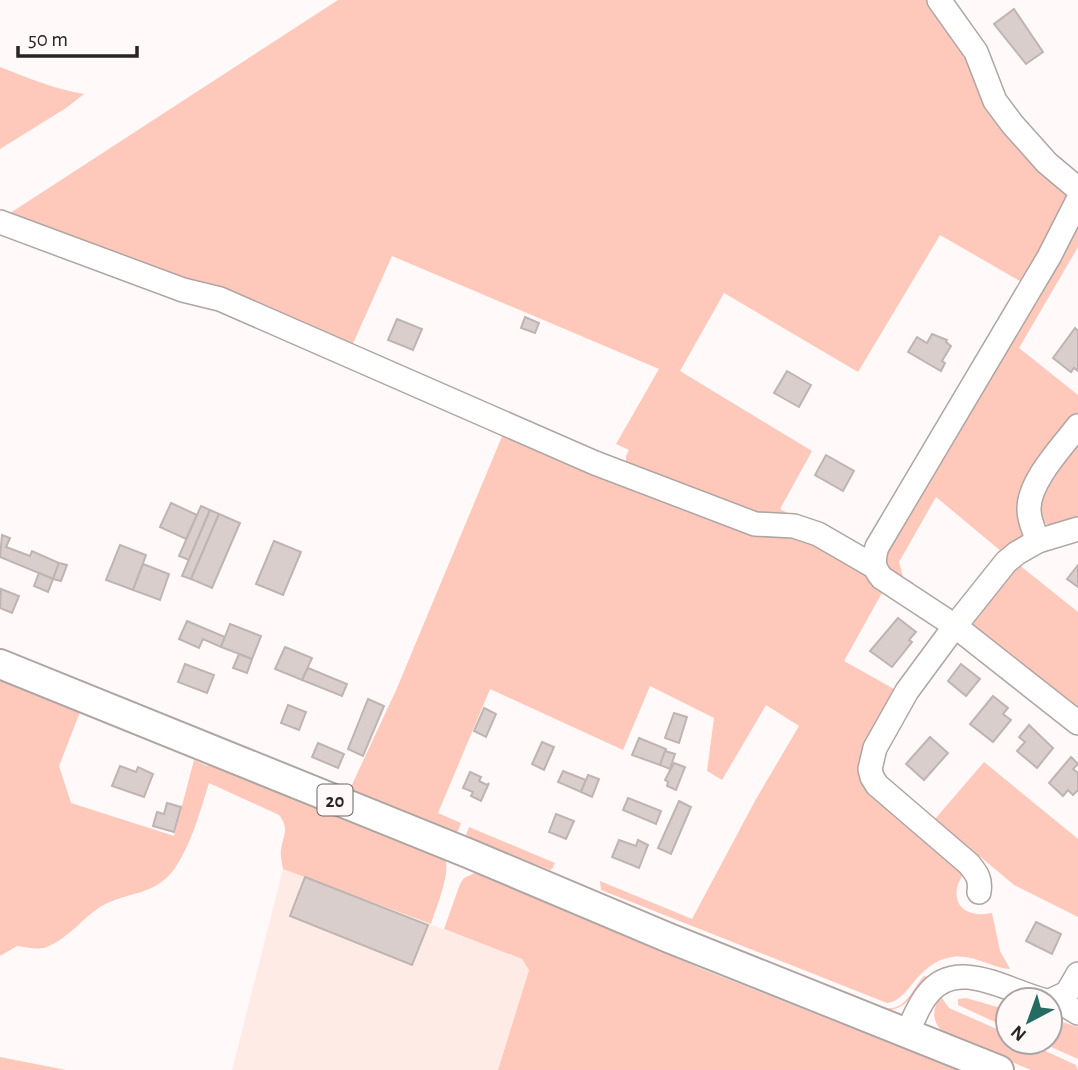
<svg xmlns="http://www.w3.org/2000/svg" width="1078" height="1070" font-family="'Alegreya Sans',sans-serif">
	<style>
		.built { fill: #ffebe6 }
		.green { fill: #fec8ba }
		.building { fill: #d9cecb; stroke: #bfb4b1; stroke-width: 2 }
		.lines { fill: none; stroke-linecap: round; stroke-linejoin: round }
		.minor-casing { stroke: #afa5a2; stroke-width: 26 }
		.major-casing { stroke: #afa5a2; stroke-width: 32 }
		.minor { stroke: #fff; stroke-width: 23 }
		.major { stroke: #fff; stroke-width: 28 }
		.labels { text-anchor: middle; stroke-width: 6; stroke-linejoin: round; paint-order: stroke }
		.shield { fill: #fffaf9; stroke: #696564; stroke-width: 2 }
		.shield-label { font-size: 19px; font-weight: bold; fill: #292524 }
	</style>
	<rect width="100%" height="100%" fill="#fffaf9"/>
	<path class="built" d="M283 869 522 959 529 970 498 1070H232Z"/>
	<g class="green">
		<path d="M338 0H926L962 45 1071 196 1025 284 940 235 858 372 724 293 680 371 812 451 780 509 806 523 776 521 626 466V456L629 450 616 444 659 369 392 256 351 348 1 219Z"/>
		<path d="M0 67C28 78 54 89 84 94L66 108 0 149Z"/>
		<path d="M1078 210V247L1019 348 1078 395V414L1025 489V532L1023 538 1002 552 936 497 899 562 903 577 914 583 910 588 887 574 881 557Z"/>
		<path d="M503 434 805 539 862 572 883 591 844 661 894 689 919 653 923 655 863 755 964 872C962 877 958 882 957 888 953 911 974 917 992 913L1000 951 1010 969C990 968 975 954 952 957 915 963 910 1001 887 1003L601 890 600 881 692 919 756 799 799 726 766 705 722 780 707 771 714 718 650 686 623 750 490 689 438 813 461 823 458 831 455 833 350 789 397 688Z"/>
		<path d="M1078 438V520L1052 527 1039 520 1040 487Z"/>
		<path d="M1018 564 1078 612V716L974 628 973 620Z"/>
		<path d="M0 680 80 712 59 766 71 803 174 836 194 760 207 766 210 762 445 858C451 873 436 908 431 924L283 869C282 863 280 856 281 850 283 835 290 829 279 815L209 783C200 811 192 843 175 868 155 897 126 891 100 907 83 918 68 938 49 946 39 951 27 947 17 946L0 956Z"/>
		<path d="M984 762 1078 839V917L1014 885 935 819Z"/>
		<path d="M469 827 555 863 552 869 550 870 467 838 466 835Z"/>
		<path d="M477 872 502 879 702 969 958 1070H498L529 970 522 959 444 929 460 884 464 878Z"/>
		<path d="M597 894 885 1008C906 1011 912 989 924 976L928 977C913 991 907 1012 884 1010Z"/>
		<path d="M941 997 949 1008 1008 1034V1042H1026L1076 1065 1078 1070H1031L945 1034C933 1024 930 1010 941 997Z"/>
		<path d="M966 998 1008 1010V1028L958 1005V999Z"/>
		<path d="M1050 1018 1078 1027V1059L1040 1042H1050Z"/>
		<path d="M0 1057 66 1070H0Z"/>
	</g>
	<g class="building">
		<path d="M1014 9 1043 52 1026 64 994 24Z"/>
		<path d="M525 317 539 323 535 333 521 328Z"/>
		<path d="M397 319 422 329 413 350 388 340Z"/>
		<path d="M1075 328 1078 331V371L1074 368 1071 372 1053 358Z"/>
		<path d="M932 334 947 340 946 342 951 346 942 361 945 363 941 371 908 352 917 337 927 343Z"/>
		<path d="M787 371 811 385 799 407 774 393Z"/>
		<path d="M826 455 854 471 843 491 815 475Z"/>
		<path d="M171 503 197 515 186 539 160 527Z"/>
		<path d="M201 506 210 510 189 560 179 556Z"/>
		<path d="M210 510 219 514 191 579 182 576Z"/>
		<path d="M219 514 240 523 212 588 191 579Z"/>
		<path d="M2 535 10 538 6 547 30 556 32 551 59 563 53 579 0 557Z"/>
		<path d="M274 541 301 552 283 595 256 584Z"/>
		<path d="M120 545 146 555 133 590 106 580Z"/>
		<path d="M59 563 67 565 61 581 53 579Z"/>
		<path d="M143 564 169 574 160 600 133 590Z"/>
		<path d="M1078 565V587L1067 579Z"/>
		<path d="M39 573 53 579 48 592 34 586Z"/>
		<path d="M1 589 19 596 12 613 0 608Z"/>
		<path d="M898 618 916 632 909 640 912 642 892 667 870 651Z"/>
		<path d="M187 621 225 637 221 647 203 639 199 648 179 639Z"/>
		<path d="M230 624 261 636 252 659 221 647Z"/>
		<path d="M285 647 312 658 302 680 275 669Z"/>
		<path d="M239 654 252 659 247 673 233 668Z"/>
		<path d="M185 664 214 675 207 693 178 682Z"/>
		<path d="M961 664 980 679 966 696 948 681Z"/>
		<path d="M308 668 347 684 342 696 302 680Z"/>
		<path d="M993 696 1008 708 1003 714 1011 720 993 742 970 724Z"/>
		<path d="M368 699 384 706 363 756 348 749Z"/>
		<path d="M288 705 306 712 299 730 281 723Z"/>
		<path d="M484 708 496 714 486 737 474 731Z"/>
		<path d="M674 713 687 717 679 743 665 738Z"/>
		<path d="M1029 725 1053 748 1037 768 1017 751 1025 742 1019 737Z"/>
		<path d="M930 737 948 753 924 780 906 764Z"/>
		<path d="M639 738 666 749 660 765 632 755Z"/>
		<path d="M542 742 554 747 544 770 532 764Z"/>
		<path d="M318 743 344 754 338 768 312 757Z"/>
		<path d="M665 751 675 754 670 769 660 765Z"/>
		<path d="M1071 757 1078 764 1073 769 1078 773V790L1073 795 1068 790 1063 796 1049 783Z"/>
		<path d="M674 763 685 767 676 790 667 786 668 782 665 780Z"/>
		<path d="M120 766 136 772 138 767 153 774 144 797 112 786Z"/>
		<path d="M563 771 586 780 581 792 558 782Z"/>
		<path d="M470 772 481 777 479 781 487 785 489 783 481 801 471 796 473 792 463 788Z"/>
		<path d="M588 775 599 779 592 797 581 792Z"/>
		<path d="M628 798 661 811 656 824 623 810Z"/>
		<path d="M679 801 691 807 671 854 658 848Z"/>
		<path d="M167 803 181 807 174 832 153 826 157 812 164 814Z"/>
		<path d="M556 814 574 821 566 839 549 832Z"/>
		<path d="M619 840 636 846 638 840 648 845 639 868 612 857Z"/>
		<path d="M305 877 428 925 412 965 290 916Z"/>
		<path d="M1036 922 1061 934 1052 954 1026 941Z"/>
	</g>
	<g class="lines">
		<g class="minor-casing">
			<g id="minor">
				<path d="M939 0 976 52 995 101 1013 125 1047 163 1078 189"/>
				<path d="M1078 200 1049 257 877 547C873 560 873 568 882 578L955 626 1078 723"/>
				<path d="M0 222 183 290 220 299 595 463 755 524 794 526 818 534 875 567"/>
				<path d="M1038 541C1034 531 1029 520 1029 510 1028 482 1062 447 1078 426"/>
				<path d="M979 892C981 879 977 874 969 864L877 785 872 777 870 769 875 748 907 691 955 626 1006 562 1017 553 1038 541 1078 529"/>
				<path d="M1057 1000 1078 1013"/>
				<path d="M1050 1001 1067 993 1078 974"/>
				<path d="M907 1034C913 1020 918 1006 927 995 956 956 1007 991 1043 1000"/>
			</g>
		</g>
		<g class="major-casing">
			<path id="major" d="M0 664 470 854 669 938 999 1070"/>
		</g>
		<use href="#minor" class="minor"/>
		<use href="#major" class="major"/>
	</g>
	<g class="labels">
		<rect class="shield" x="317.5" y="784.5" width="35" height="31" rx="5"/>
		<g class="shield-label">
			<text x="335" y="807">20</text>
		</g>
	</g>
	<g transform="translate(1029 1021) rotate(221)"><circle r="33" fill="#fffaf9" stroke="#a9a5a4" stroke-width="2"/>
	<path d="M0-5L12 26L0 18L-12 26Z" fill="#236c64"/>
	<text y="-10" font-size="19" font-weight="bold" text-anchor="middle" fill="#292524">N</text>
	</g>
	<path d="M18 46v10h119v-10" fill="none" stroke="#292524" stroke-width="3.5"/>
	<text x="28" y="46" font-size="21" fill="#292524" stroke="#fffaf9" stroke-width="5" paint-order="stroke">50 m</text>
</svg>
